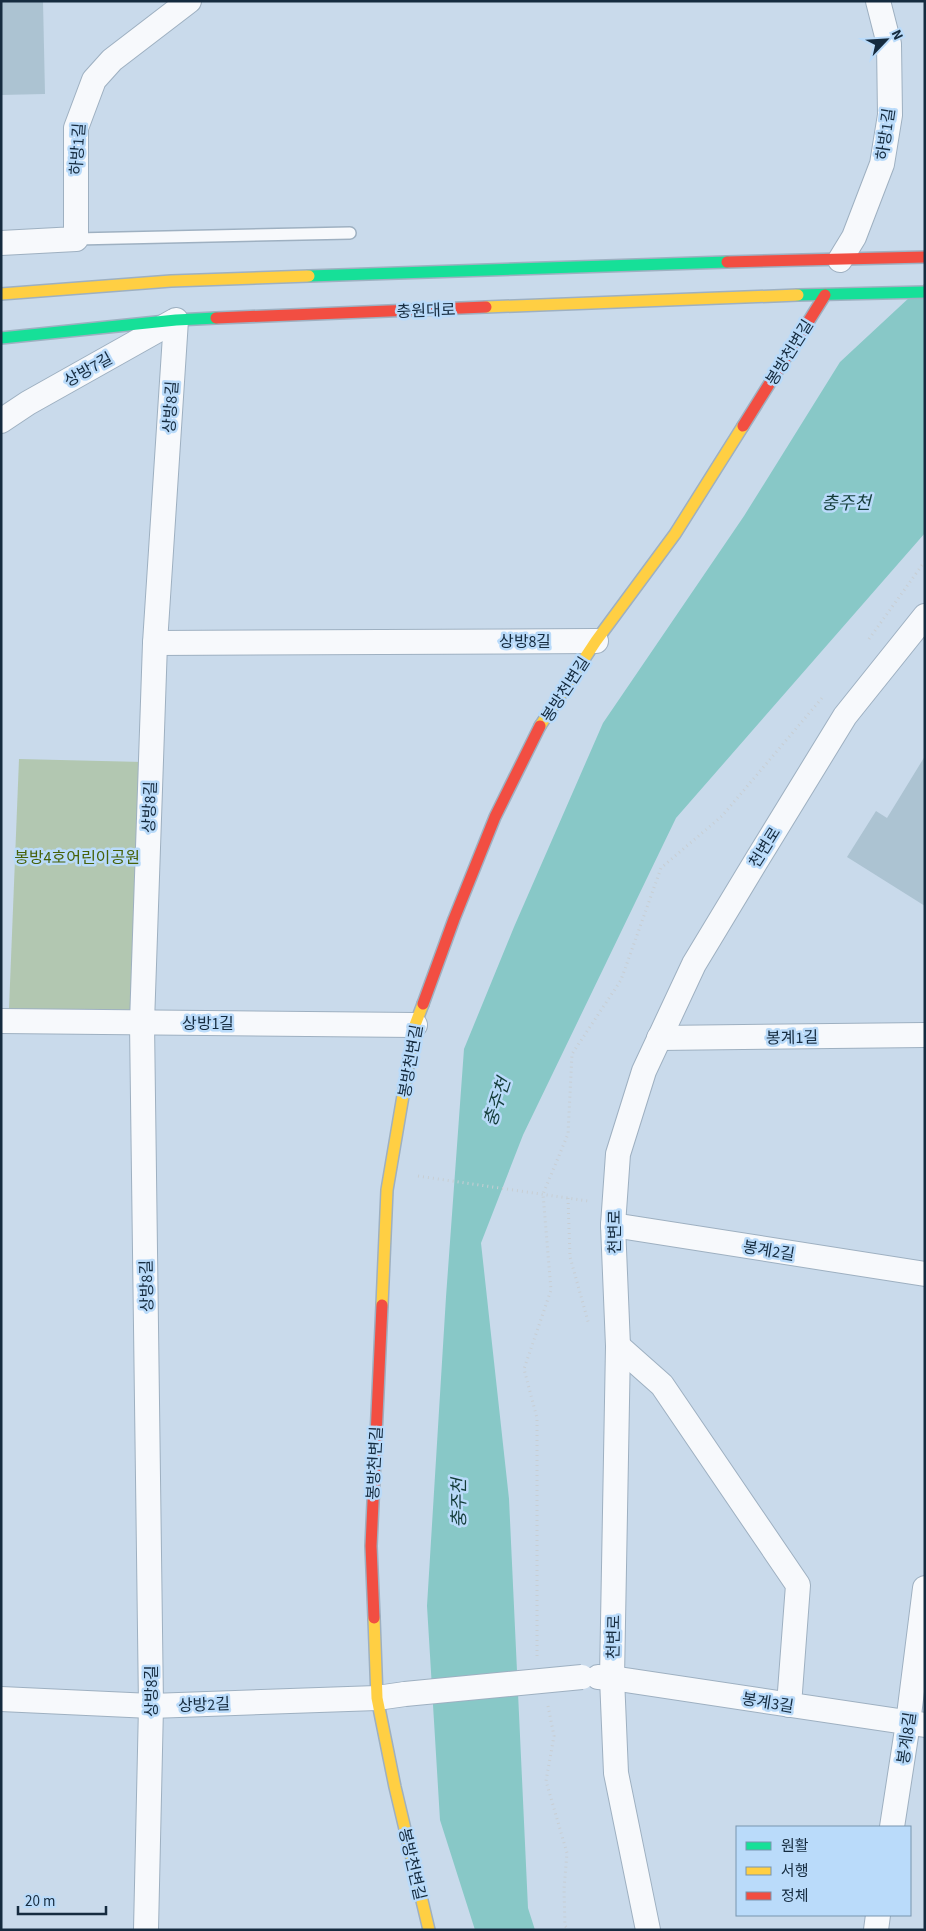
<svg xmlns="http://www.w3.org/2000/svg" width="926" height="1931" font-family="'Source Sans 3','Noto Sans KR',sans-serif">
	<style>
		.green { fill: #b2c7b1 }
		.water { fill: #88c8c7 }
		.building { fill: #acc3d2 }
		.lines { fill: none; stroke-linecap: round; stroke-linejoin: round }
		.lane-casing { stroke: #9eb0c1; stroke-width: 14 }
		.street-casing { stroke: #9eb0c1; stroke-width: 26 }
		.fast-casing { stroke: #9eb0c1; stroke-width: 14 }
		.slow-casing { stroke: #9eb0c1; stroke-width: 14 }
		.jam-casing { stroke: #9eb0c1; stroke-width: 14 }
		.path { stroke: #c8ced3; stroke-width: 3; stroke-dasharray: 1 4; stroke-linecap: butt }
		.lane { stroke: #f7f9fc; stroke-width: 11 }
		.street { stroke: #f7f9fc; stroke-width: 24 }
		.fast { stroke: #16e098; stroke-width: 11 }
		.slow { stroke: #ffcf43; stroke-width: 11 }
		.jam { stroke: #f24e42; stroke-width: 11 }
		.street-bridge-casing { stroke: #9eb0c1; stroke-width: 26; stroke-linecap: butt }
		.street-bridge { stroke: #f7f9fc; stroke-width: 24 }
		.labels { text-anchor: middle; stroke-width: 5; stroke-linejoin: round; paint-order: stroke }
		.street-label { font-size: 16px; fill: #152b3f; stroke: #badbfa }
		.park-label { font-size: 16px; fill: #466108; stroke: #badbfa }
		.water-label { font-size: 18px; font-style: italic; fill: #133b38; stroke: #badbfa }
	</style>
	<rect width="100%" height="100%" fill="#c9daeb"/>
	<path class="green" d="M19 759 143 762 132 1011 9 1009Z"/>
	<path class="water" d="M925 283V533L676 818 523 1135 481 1243 509 1499 528 1908 535 1930H475L440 1820 427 1606 446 1297 464 1049 514 927 603 723 744 516 840 362Z"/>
	<g class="building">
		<path d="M43 1 45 94 1 95V2Z"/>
		<path d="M925 756 924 839 925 906 847 857 876 811 887 818Z"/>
	</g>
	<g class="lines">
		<g class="lane-casing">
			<path id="lane" d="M76 239 350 233"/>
		</g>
		<g class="street-casing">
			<g id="street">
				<path d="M1 243 76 239V128L94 80 112 60 189 1"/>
				<path d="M840 260 854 237 882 164 890 115 889 44 878 1"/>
				<path d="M1 421 28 403 174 321"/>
				<path d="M155 643 596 641"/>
				<path d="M1 1021 415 1025"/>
				<path d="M659 1038 925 1035"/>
				<path d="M613 1225 925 1274"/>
				<path d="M618 1346 662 1385 798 1585 789 1705"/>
				<path d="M598 1677 612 1678 925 1725"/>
				<path d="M1 1699 151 1706 377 1698 405 1694"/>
				<path d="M892 1827 908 1723 925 1588"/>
				<path d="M146 1930 151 1706 142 1023 155 643 176 320"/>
				<path d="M648 1930 616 1773 612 1678 618 1346 613 1225 618 1154 644 1071 694 964 758 858 845 716 925 616"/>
				<path d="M876 1930 878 1915"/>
			</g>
		</g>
		<g class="fast-casing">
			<g id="fast">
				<path d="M309 276 727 262"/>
				<path d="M798 295 925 292"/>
				<path d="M1 338 176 320 216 318"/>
			</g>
		</g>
		<g class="slow-casing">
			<g id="slow">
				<path d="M1 294 171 281 309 276"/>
				<path d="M486 307 798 295"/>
				<path d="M540 726 596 641 675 534 743 426"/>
				<path d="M382 1305 387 1190 415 1025 423 1004"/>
				<path d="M374 1618 377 1698 395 1787 429 1930"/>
			</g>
		</g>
		<g class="jam-casing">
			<g id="jam">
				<path d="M727 262 925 257"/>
				<path d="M216 318 486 307"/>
				<path d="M743 426 825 295"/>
				<path d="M423 1004 454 919 495 817 540 726"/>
				<path d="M374 1618 371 1546 382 1305"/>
			</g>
		</g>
		<g class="path">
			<path d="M869 639 925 561"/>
			<path d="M418 1176 588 1201"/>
			<path d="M568 1198 570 1257 589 1325"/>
			<path d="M537 1656V1418L524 1369 551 1290 543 1194 568 1134 572 1054 621 980 661 868 722 816 822 698"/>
			<path d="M548 1706 554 1736 546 1781 567 1853 564 1889 565 1926 569 1930"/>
		</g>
		<use href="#lane" class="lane"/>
		<use href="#street" class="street"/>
		<use href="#fast" class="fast"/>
		<use href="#slow" class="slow"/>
		<use href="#jam" class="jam"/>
		<g class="street-bridge-casing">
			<path id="street-bridge" d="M405 1694 582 1677"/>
		</g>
		<use href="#street-bridge" class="street-bridge"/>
	</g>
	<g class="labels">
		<g class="street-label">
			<text transform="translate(885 134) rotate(-82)" y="6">하방1길</text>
			<text transform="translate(77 149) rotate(-86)" y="6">하방1길</text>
			<text transform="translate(426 310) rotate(-2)" y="6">충원대로</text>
			<text transform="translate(789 352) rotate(-58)" y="6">봉방천변길</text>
			<text transform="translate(88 369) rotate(-29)" y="6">상방7길</text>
			<text transform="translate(170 407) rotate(-86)" y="6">상방8길</text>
			<text x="525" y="647">상방8길</text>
			<text transform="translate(565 689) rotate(-57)" y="6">봉방천변길</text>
			<text transform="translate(149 807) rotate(-88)" y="6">상방8길</text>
			<text transform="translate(764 847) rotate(-58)" y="6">천변로</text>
			<text x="208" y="1029">상방1길</text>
			<text transform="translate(792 1037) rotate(-1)" y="6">봉계1길</text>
			<text transform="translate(410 1061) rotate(-80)" y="6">봉방천변길</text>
			<text transform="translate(614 1232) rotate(-90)" y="6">천변로</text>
			<text transform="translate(769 1250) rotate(9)" y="6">봉계2길</text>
			<text transform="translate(146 1286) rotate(-91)" y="6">상방8길</text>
			<text transform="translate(374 1463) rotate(-87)" y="6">봉방천변길</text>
			<text transform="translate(613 1637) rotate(-89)" y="6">천변로</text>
			<text transform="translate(151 1691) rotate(-90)" y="6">상방8길</text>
			<text transform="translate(768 1702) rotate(9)" y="6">봉계3길</text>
			<text transform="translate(204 1704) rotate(-2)" y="6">상방2길</text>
			<text transform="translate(906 1738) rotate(-82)" y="6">봉계8길</text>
			<text transform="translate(413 1864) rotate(77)" y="6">봉방천변길</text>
		</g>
		<g class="park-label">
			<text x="77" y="863">봉방4호어린이공원</text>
		</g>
		<g class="water-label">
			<text x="846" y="509">충주천</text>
			<text transform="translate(497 1102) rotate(-72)" y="6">충주천</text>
			<text transform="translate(459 1503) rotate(-90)" y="6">충주천</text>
		</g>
	</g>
	<rect width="926" height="1931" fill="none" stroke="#152b3f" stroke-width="5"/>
	<rect x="736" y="1826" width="175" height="90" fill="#badbfa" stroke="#7895af"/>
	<rect x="746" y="1842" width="25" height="8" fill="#16e098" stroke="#7895af"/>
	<text x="781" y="1851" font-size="15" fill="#152b3f">원활</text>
	<rect x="746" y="1867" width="25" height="8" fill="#ffcf43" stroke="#7895af"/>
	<text x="781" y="1876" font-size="15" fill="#152b3f">서행</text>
	<rect x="746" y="1892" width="25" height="8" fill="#f24e42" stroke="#7895af"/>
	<text x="781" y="1901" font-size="15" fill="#152b3f">정체</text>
	<g transform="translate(886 40) rotate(65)" stroke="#badbfa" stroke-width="4" paint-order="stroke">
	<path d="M0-4L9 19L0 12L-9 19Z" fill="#152b3f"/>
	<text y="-8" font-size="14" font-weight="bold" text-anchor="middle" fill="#152b3f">N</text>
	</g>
	<path d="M18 1906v8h88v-8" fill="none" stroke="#152b3f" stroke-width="2.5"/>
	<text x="25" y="1906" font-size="15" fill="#152b3f" stroke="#badbfa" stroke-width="4" paint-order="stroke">20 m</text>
</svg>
